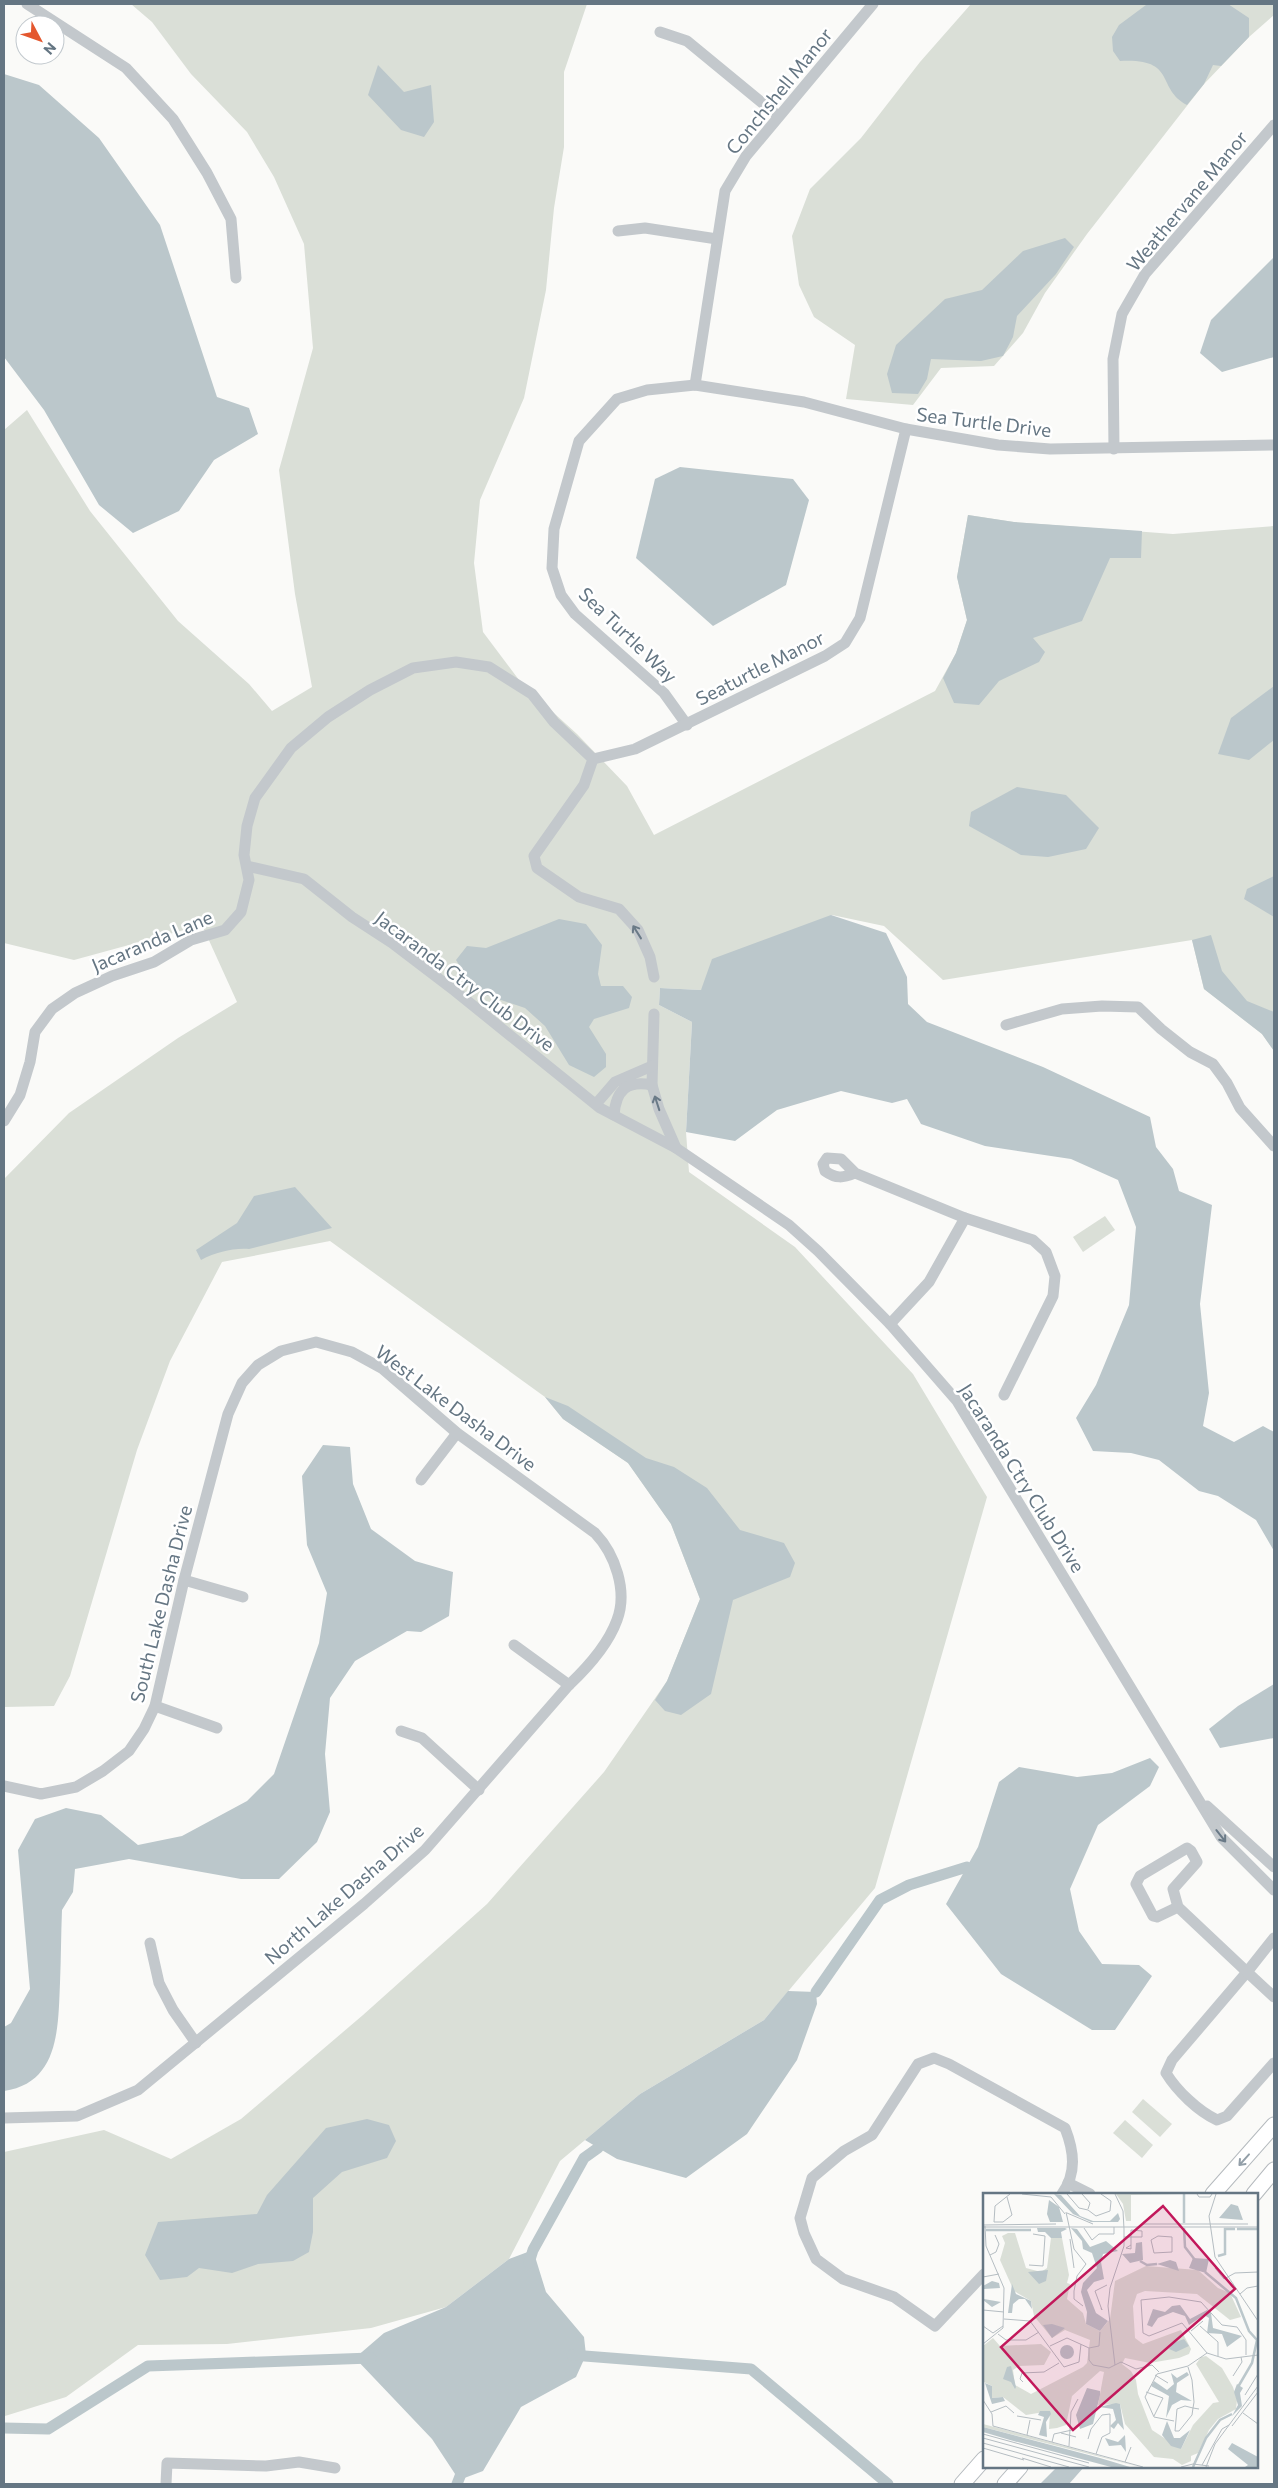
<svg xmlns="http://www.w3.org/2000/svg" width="1278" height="2488" font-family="Commissioner,sans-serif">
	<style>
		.green { fill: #dadfd7 }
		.water { fill: #bbc7cb }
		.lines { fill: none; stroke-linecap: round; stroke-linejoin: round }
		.canal { stroke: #bbc7cb; stroke-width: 11 }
		.major-casing { stroke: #b5babe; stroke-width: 17 }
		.minor { stroke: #c3c8cc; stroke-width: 11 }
		.major { stroke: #fff; stroke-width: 15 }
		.oneway { stroke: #6a7a87 }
		.oneway2 { stroke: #939fa8 }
		.labels { text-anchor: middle; stroke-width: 5; stroke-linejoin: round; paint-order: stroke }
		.street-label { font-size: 19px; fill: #657683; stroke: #fff }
		.inset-river { fill: none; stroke: #bbc7cb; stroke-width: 2.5 }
		.inset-road { fill: none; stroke: #b5bdc2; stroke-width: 1 }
		.view { fill: #c2185b; fill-opacity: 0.15; stroke: #c2185b; stroke-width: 2.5 }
		.inset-edge { fill: none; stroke: #657683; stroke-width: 2.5 }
	</style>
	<rect width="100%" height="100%" fill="#fafaf8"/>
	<g class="green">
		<path d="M131 4H587L564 72V147L554 208 546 290 524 398 480 500 474 563 483 632 522 684 577 734 627 786 654 835 935 691 956 653 967 620 957 577 968 515 1014 522 1173 534 1274 526V1051L1262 1034 1204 989 1192 940 943 980 884 926 832 915 701 990 660 988 659 1005 692 1022 686 1132 689 1172 795 1247 913 1374 987 1497 875 1888 764 2020 640 2094 560 2161 509 2259 446 2307 371 2328 227 2344 138 2345 66 2397 5 2416 4 2152 104 2130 171 2159 241 2119 363 2015 487 1904 604 1772 667 1681 700 1599 671 1524 628 1463 563 1419 545 1397 330 1241 222 1262 170 1361 137 1450 70 1676 54 1706 4 1707V1179L69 1113 178 1038 237 1002 202 925 74 960 4 943V430L27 410 90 511 178 621 249 684 272 711 312 687 295 594 279 470 313 348 304 244 274 177 247 132 191 74 152 22Z"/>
		<path d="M971 4H1274V15L1249 37 1204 84 1087 234 1045 293 1023 333 994 366 941 368 913 405 846 399 855 345 814 317 799 285 792 236 810 189 861 138 920 62Z"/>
		<path d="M1105 1216 1115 1230 1083 1252 1073 1237Z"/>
		<path d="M1143 2099 1172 2124 1160 2137 1132 2112Z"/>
		<path d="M1125 2120 1153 2145 1142 2158 1113 2133Z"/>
	</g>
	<g class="water">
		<path d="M1228 4 1249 18V37L1221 66 1213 65 1204 84 1187 105C1155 88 1178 58 1120 61L1113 51 1112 37 1119 25 1146 5Z"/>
		<path d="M378 65 404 92 431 85 434 122 424 137 401 130 368 95Z"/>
		<path d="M4 74 39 85 99 138 160 225 217 397 249 408 258 434 214 460 179 511 133 533 99 505 44 410 4 357Z"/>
		<path d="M1065 238 1074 247 1056 274 1017 316 1013 337 1003 356 981 361 931 359 927 379 918 394 892 393 887 374 896 345 945 299 982 290 1023 251Z"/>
		<path d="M1274 257V357L1222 372 1200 353 1211 320Z"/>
		<path d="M680 467 793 479 809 500 786 585 713 626 636 558 655 479Z"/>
		<path d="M968 515 1014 522 1142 531 1141 558H1110L1082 621 1033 638 1045 652 1039 662 999 681 979 705 954 703 943 678 956 653 967 620 957 577Z"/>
		<path d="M1274 686V740L1249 760 1218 754 1231 718Z"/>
		<path d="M1017 787 1066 795 1099 828 1086 849 1048 857 1021 855 969 826 971 812Z"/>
		<path d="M1274 876V917L1244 899 1247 889Z"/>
		<path d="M831 915 886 933 907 977 908 1004 927 1022 1043 1067 1150 1117 1156 1147 1173 1169 1179 1191 1212 1205 1200 1304 1209 1393 1203 1426 1234 1442 1263 1426 1274 1432V1551L1256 1520 1218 1496 1199 1491 1159 1460 1131 1453 1093 1451 1076 1418 1096 1385 1129 1305 1136 1227 1118 1180 1071 1159 985 1146 921 1124 907 1099 892 1103 841 1091 777 1110 735 1141 686 1132 692 1022 659 1005 660 988 701 990 712 959Z"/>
		<path d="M559 919 586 924 602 945 598 974 601 986H623L632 997 629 1008 594 1019 589 1027 606 1054V1067L594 1077 569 1065 545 1026 525 1008 486 995 471 984 456 960 467 946 486 948Z"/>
		<path d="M1211 935 1222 971 1247 1001 1274 1012V1051L1262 1034 1204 989 1192 940Z"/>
		<path d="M295 1187 332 1228 249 1249C232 1248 217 1252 201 1260L196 1250 237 1223 254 1196Z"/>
		<path d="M545 1397 568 1406 646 1458 674 1467 707 1488 740 1530 784 1543 795 1563 790 1577 733 1600 711 1694 681 1715 665 1711 655 1700 667 1681 700 1599 671 1524 628 1463 563 1419Z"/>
		<path d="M323 1445 350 1447 353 1484 371 1529 415 1561 453 1572 449 1616 421 1632 407 1631 355 1661 330 1698 325 1754 330 1812 317 1842 279 1879H241L129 1859 75 1869 73 1892 62 1910C61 1934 61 1959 60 1983 58 2026 60 2083 4 2091V2027L11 2023 30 1989 18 1850 35 1819 66 1808 101 1815 138 1845 182 1836 247 1801 274 1774 319 1643 327 1593 307 1545 302 1476Z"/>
		<path d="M1274 1684V1738L1220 1748 1209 1729 1238 1706Z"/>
		<path d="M1150 1758 1159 1767 1150 1786 1098 1825 1070 1889 1079 1931 1102 1964 1139 1965 1152 1976 1115 2030H1092L1001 1974 946 1904 978 1847 999 1782 1019 1767 1077 1777 1112 1773Z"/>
		<path d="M788 1991 816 1992 817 2004 797 2060 747 2134 686 2178 617 2159 585 2140 640 2094 764 2020Z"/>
		<path d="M367 2119 389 2125 396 2141 387 2158 342 2172 313 2198V2232L309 2252 293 2261 258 2264 232 2273 199 2268 187 2277 160 2280 145 2255 158 2222 257 2214 267 2195 326 2128Z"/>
		<path d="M533 2250 546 2292 584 2337 586 2355 576 2377 521 2407 483 2471 459 2480 432 2439 355 2358 384 2333 446 2307 509 2259Z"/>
		<path d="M1057 2467H1084L1069 2484H1040Z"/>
	</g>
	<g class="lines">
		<g class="canal">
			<path d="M816 1992 880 1900 909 1885 967 1867"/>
			<path d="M529 2263 533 2250 584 2158 598 2148"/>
			<path d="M572 2355 751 2369 888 2484"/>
			<path d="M4 2428 48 2429 148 2366 371 2358"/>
			<path d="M457 2484 464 2466"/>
		</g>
		<g class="major-casing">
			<g id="major">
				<path d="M1213 2194 1274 2125"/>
				<path d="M1254 2194 1274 2170"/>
				<path d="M962 2484 984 2459"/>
				<path d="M1005 2484 1020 2467"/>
			</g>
		</g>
		<g class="minor">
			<path d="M27 4 126 68 173 119 207 173 231 219 236 278"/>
			<path d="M660 32 687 41 778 116"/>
			<path d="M618 231 645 228 717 239"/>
			<path d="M695 385 725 191 746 156 873 4"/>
			<path d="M1114 449 1113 359 1122 314 1145 274 1274 125"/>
			<path d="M687 725 664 693 575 614 561 595 552 568 554 529 579 441 617 399 647 390 695 385 804 402 906 429 998 445 1050 449 1274 445"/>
			<path d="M593 759 635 749 825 656 845 643 860 618 906 429"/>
			<path d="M247 866 304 879 352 917 392 943 455 991 600 1108 676 1148 789 1225 818 1251 890 1324 957 1401 1221 1837 1274 1890"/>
			<path d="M654 1014 652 1085 659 1109 676 1148"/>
			<path d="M1006 1025 1062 1009 1102 1006 1138 1007 1161 1029 1190 1052 1213 1064 1227 1083 1240 1108 1274 1146"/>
			<path d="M596 1104 615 1082 652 1066"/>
			<path d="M614 1115C616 1090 627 1080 652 1085"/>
			<path d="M4 1121 20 1095 30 1062 35 1032 52 1009 75 993 112 976 154 962 191 940 225 930 241 912 249 880 244 855 247 826 255 798 291 748 328 717 370 690 413 668 456 662 489 667 532 694 554 722 593 759 584 785 534 856 537 868 579 897 619 909 638 930 650 957 654 977"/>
			<path d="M855 1173C843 1178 836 1179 825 1171L823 1164 827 1158 841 1159 855 1173 965 1218 1033 1240 1046 1252 1055 1276 1053 1296 1004 1395"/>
			<path d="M890 1324 929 1282 965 1218"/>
			<path d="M421 1480 457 1433"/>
			<path d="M184 1580 243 1597"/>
			<path d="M514 1645 569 1685"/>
			<path d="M155 1706 217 1728"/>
			<path d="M401 1731 422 1738 479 1790"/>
			<path d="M4 1786 41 1794 76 1787 103 1771 129 1751 144 1729 155 1706 184 1580 228 1414 242 1383 258 1365 281 1351 316 1342 352 1352 383 1369 457 1433 595 1533C615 1554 628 1591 617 1620 608 1645 588 1667 569 1685L425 1850 364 1904 138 2090 77 2116 4 2118"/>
			<path d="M1207 1806 1274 1867"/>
			<path d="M1178 1907 1173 1889 1197 1862 1191 1851 1187 1848 1140 1876 1136 1884 1153 1916 1157 1917 1178 1907 1247 1972 1172 2060 1166 2073C1177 2091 1198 2111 1217 2120L1227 2116 1274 2063"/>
			<path d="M1274 1938 1247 1972 1274 1997"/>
			<path d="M150 1943 159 1983 173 2010 196 2043"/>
			<path d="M1068 2183 1090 2194"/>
			<path d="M984 2274 935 2326 894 2297 843 2279 816 2259 804 2233 800 2218 812 2178 844 2151 872 2135 918 2064 934 2058 949 2064 1065 2128C1074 2151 1077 2173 1062 2194"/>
			<path d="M166 2484 167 2463 266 2466 299 2462 335 2468"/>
		</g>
		<use href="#major" class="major"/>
	</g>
	<defs><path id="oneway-shaft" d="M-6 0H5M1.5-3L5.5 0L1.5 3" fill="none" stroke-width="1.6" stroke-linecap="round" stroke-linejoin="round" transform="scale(1.25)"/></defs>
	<g class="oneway">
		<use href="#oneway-shaft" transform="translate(637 932) rotate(-122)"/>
		<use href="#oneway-shaft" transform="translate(657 1103) rotate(-108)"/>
		<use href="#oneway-shaft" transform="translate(1221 1836) rotate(52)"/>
	</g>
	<use class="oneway2" href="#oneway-shaft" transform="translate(1244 2160) rotate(132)"/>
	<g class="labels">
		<g class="street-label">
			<text transform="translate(779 91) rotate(-51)" y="7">Conchshell Manor</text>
			<text transform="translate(1187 201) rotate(-50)" y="7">Weathervane Manor</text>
			<text transform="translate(984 422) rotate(7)" y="7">Sea Turtle Drive</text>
			<text transform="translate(628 635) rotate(44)" y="7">Sea Turtle Way</text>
			<text transform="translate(760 668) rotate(-27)" y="7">Seaturtle Manor</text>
			<text transform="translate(152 941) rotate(-23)" y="7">Jacaranda Lane</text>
			<text transform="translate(465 981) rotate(37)" y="7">Jacaranda Ctry Club Drive</text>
			<text transform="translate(456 1408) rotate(37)" y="7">West Lake Dasha Drive</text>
			<text transform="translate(1022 1478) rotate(58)" y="7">Jacaranda Ctry Club Drive</text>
			<text transform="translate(161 1604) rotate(-76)" y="7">South Lake Dasha Drive</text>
			<text transform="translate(344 1894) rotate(-41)" y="7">North Lake Dasha Drive</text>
		</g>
	</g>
	<g transform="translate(983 2193)">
		<rect width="275" height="275" fill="#fafaf8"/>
		<path d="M133 1H198L148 2V28H143L140 11ZM25 40H32L43 75 58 79 64 75 68 45H79L86 82 84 90 87 91 84 106 100 120 103 131 117 138 127 126 132 88 163 73 215 77 235 95 247 100 258 124 247 127 214 101 162 98 154 101 150 113 152 145 160 151 198 137 208 156 206 161 196 165 167 170 142 165 139 171 148 178 153 187 155 201 169 237 198 256 210 232 230 210 236 209 213 171 218 164 223 163 239 175 250 194 254 207 253 216 235 226 226 237 215 260 208 263V268L199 272 190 266 171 264 142 231 137 211 115 212 121 179 117 178 89 203 83 232 74 235 66 236 67 218 43 222 20 204 9 205V193L1 189 0 153 10 145 17 153 58 151 68 159 61 172 36 173 30 177 32 192 48 201 100 174 104 170 107 147 82 137 69 145 51 123 48 108 31 98 17 67 22 50 19 43ZM0 231 49 244 157 274 0 234Z" fill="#dadfd7"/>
		<path d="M71 1 78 2 97 23 110 28H127L135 20 137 26 135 29H108L90 21ZM66 7 76 14 80 29H67L64 21ZM248 11 255 13 260 27 236 25ZM54 35H82L84 36 78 39 79 45H68L62 39H55ZM88 35 94 36 107 54 123 48 135 58 120 61 118 69 121 86 111 89 104 97 113 120 125 128 117 138 103 131 104 119 98 99 100 90 114 75 109 60 100 56 99 48ZM159 49 160 67 147 70 139 61 152 60 153 50ZM210 65 226 66 223 80 206 75ZM187 67 193 69 196 78 174 71ZM65 77 63 88 56 91 45 79ZM9 88 16 90 17 95 1 96V106L18 109 9 114 0 107V93ZM29 91 33 101 48 108 49 116 42 106H36L30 111 29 120H25ZM197 112 207 126 224 117 228 120 230 135 259 143 244 154 239 141 224 140 226 125 221 122 206 132 202 123 190 119 175 125 169 134 164 132 170 116 182 119 189 113ZM69 131 82 135 69 145 60 132ZM201 146 206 153 193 159 186 156 190 150ZM77 159a7 7 0 1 1 14 0a7 7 0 1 1-14 0ZM28 173 33 194 32 196 28 189 20 186 24 174ZM204 179 206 182 194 190 193 199 209 208 198 207 189 212 183 225 186 203 168 193 171 188 184 197 191 191 188 180 194 185ZM2 190 9 193V205L20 204 22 208 9 211ZM254 191 260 195 257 200 259 213 249 223 255 212 251 199ZM104 195 117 198V202L110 231 97 236 93 222ZM133 210 137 211 141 237 135 230 131 236 127 233 133 227 130 216 116 214ZM57 218H67L68 221 63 229 64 244 56 242 61 224 55 222ZM184 228 191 245H197L207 237 198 256 188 253 179 242ZM0 234 117 265 147 274H128L27 247 0 239ZM142 242 143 259 138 252 126 253 122 245 135 249ZM249 250 275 264V274H262L265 272 245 256Z" fill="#bbc7cb"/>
		<path class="inset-river" d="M201 1V30M201 35 202 54 212 67M254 36H275M3 37H48M235 63 242 61V36H252M157 68 164 72 174 71M222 79 253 105 266 138 274 147 269 170 255 194M210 274 223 245 237 227 249 221"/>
		<path class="inset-road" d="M39 1 68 4 82 21M84 1 96 15 105 17M99 1 107 10 105 16M132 1 140 18 141 36V53L127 95 125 113 132 172M214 1 216 4H227L229 1M233 1 226 23 232 64 275 128M24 4 29 22 20 29H11L12 13 27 1M105 17 113 23 127 18 128 8 118 1M83 19 91 56 103 71 94 83 91 98V106L100 113M84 20 110 31M160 31H265M0 32 73 31M0 34H275M101 35 109 47 116 41H131V34M175 43 189 44V59L171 60 168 47ZM141 44H148V37L159 38V44H148V56L143 55 148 52M87 46 91 75M7 62 13 59 16 51 12 42M46 72 60 73 62 43 50 41M232 75 241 86 252 80 275 79M0 84 16 81M257 101 264 95 275 93M118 115 119 117 112 98 124 92M0 117 21 119M21 126 47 128 81 174 96 169 98 151M0 133 10 140 20 133M217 133 235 149V163M254 134 263 147V162M208 138 220 128M117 139 116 153 106 155V167L110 172 126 175 138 169 153 176 169 172 176 179M15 141 23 147H43L56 139M0 151 20 135 21 95 3 53 2 33M67 153 84 145 106 155M224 160 199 130 166 143 160 140 158 107 186 104 218 109 239 132 254 134M205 174 209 187 211 209 210 215 209 222 196 238H192L194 216 202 213 210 215 216 216M172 182 185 190M250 183 259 169 258 164M40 189 37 186 39 180 61 179 76 170M163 199 180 205 171 223M262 202 275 181M0 207 9 221 10 233 160 274M8 219 23 213 31 220M260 220 275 231M34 223 58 227M171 224 162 204 174 181 205 173 224 160 243 166 275 162M171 224 191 228M249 233 275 199M78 240 93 244M0 241 106 270M44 242 47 227M0 245 106 274M105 246 108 236 119 222 127 221V240L119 244 113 261M69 249 71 241 89 237M0 250 86 274M86 253 88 219 95 206M0 255 41 267M39 265 68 274M142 269 148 254M219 272 239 236 246 232M198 274 210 271 226 273M223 274 232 251 275 193"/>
		<path class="view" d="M180 13 252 96 90 237 18 154Z"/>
		<rect width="275" height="275" class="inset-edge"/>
	</g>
	<rect width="1278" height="2488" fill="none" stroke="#657683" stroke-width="10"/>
	<g transform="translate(40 40) rotate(131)"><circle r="24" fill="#ffffff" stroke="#c1c8cd"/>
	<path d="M0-4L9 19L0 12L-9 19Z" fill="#e4572e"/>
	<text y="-8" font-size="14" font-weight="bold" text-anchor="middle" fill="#657683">N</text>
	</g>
</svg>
